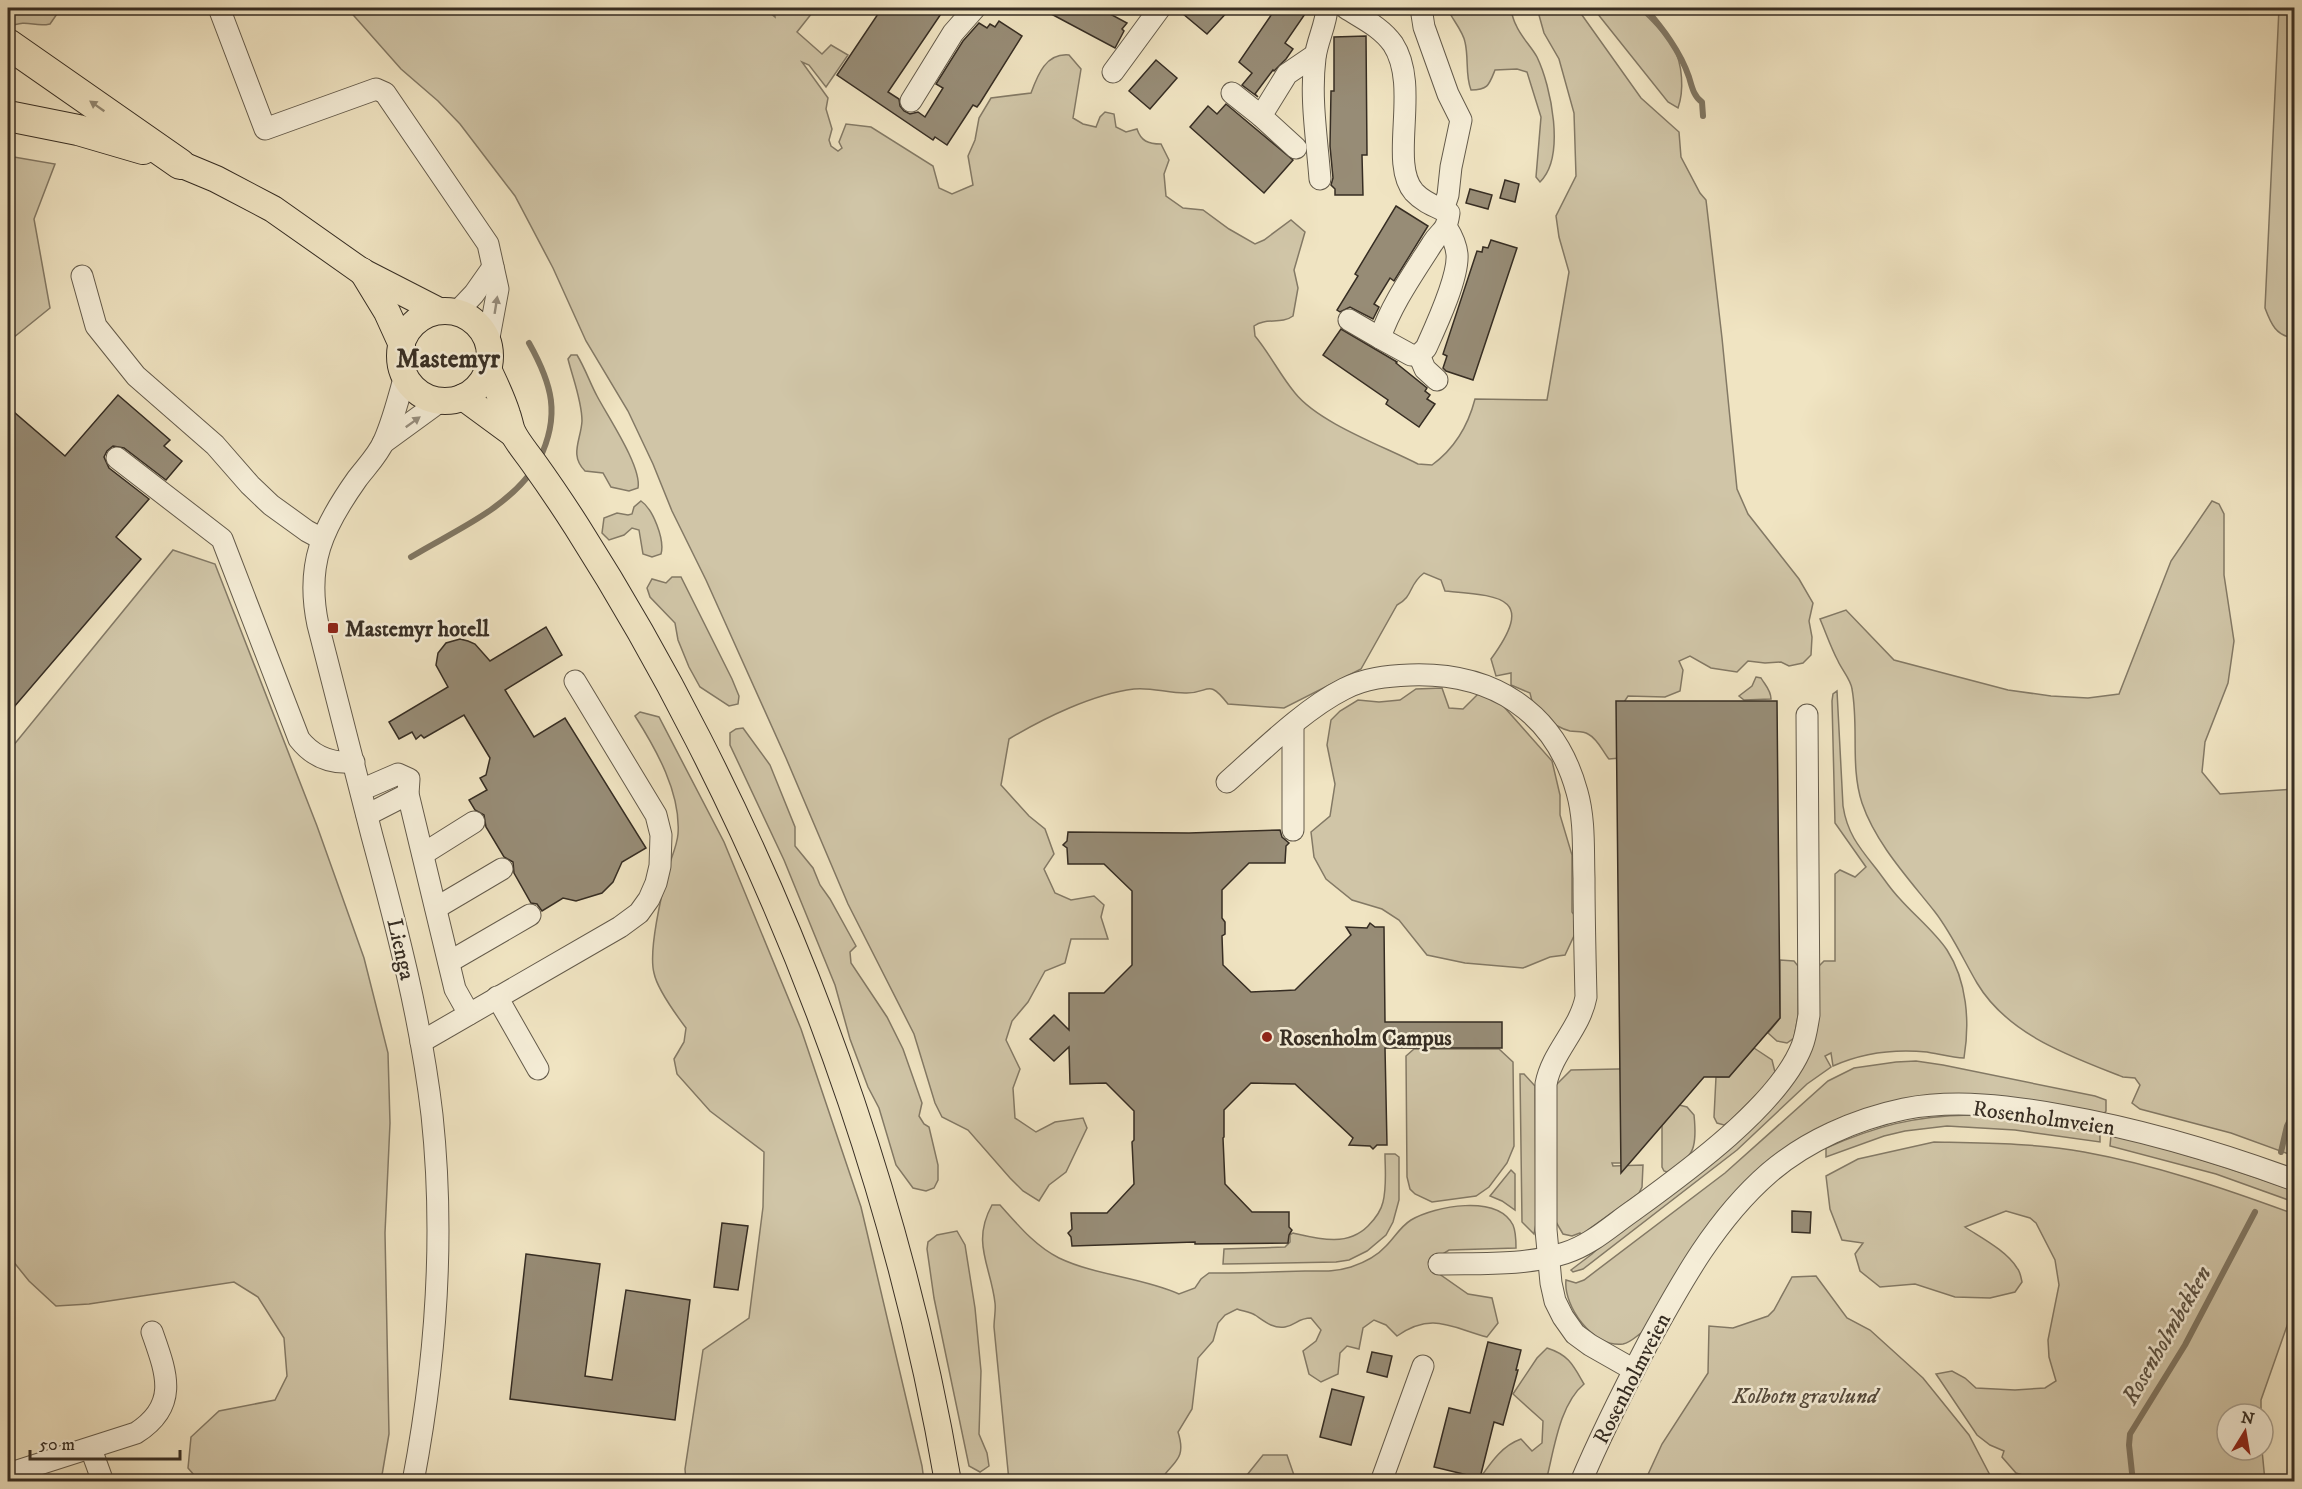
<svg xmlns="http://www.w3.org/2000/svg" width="2302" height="1489" font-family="'IM FELL DW Pica',serif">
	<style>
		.green { fill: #d0c5a7; stroke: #837965; stroke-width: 1.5 }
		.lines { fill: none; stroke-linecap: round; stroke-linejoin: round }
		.stream { stroke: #807662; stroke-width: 6 }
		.building { fill: #978c76; stroke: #362d23; stroke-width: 1.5 }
		.minor-casing { stroke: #645b4b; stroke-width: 23 }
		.major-casing { stroke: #362d23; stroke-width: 28 }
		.highway-casing { stroke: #362d23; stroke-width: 32 }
		.minor { stroke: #f5edd7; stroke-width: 21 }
		.major { stroke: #f0e4c2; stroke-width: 26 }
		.highway { stroke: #f0e4c2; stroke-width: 30 }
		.oneway { fill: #938872 }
		.oneway2 { fill: #968d7d }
		.poi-dot { fill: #8f2418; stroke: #f5edd7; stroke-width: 2 }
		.labels { text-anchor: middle; stroke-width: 5; stroke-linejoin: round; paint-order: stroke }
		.poi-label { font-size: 22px; font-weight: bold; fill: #362d23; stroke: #f5edd7; text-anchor: start }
		.street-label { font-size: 22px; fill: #362d23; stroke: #f5edd7 }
		.park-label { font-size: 22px; font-style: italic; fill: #554b3d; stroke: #f5edd7 }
		.water-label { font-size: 24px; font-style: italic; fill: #5b5142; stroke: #f5edd7 }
		.quarter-label { font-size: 26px; font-weight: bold; fill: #362d23; stroke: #f5edd7 }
	</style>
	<rect width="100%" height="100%" fill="#f0e4c2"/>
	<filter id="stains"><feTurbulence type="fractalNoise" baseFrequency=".00333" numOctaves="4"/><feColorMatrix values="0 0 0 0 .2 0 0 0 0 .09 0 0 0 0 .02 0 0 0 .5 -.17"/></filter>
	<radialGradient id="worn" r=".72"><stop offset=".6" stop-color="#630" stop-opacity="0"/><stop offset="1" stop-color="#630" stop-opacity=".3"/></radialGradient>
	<g class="green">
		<path d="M8 8H54L57 14 50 24C33 28 29 18 8 27Z"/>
		<path d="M347 8H764L775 17 774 8H816L797 32 822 54 831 45 848 55 826 87 809 65 802 62 828 98 826 109 832 129 829 140 831 146 838 151 842 148 839 142 846 124 871 127 933 166 939 188 952 194 973 185 968 156 975 140 979 118 991 98 1031 93C1038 74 1046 53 1069 55L1081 69 1073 118 1083 124 1096 127 1100 117 1105 112 1114 114 1116 127 1126 132 1137 129C1141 141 1148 144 1161 144L1169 160 1164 174 1166 196 1183 208 1203 210 1229 229 1255 244 1264 240 1291 220 1305 232 1294 270 1298 288 1293 316C1281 325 1266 317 1254 326L1255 336C1270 354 1280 375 1295 393 1319 423 1383 446 1418 464L1432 465C1454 449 1468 426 1475 399L1547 400 1569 272 1559 237 1556 216 1576 176 1574 113 1559 59 1544 33 1537 8H1577L1641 98 1679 132 1681 157 1700 193 1706 200 1722 338 1737 489 1748 514 1799 579 1813 603 1809 621 1812 637 1811 655 1803 663 1789 666 1781 662 1765 663 1748 661 1737 672 1711 668 1690 656 1679 661 1683 670 1680 691 1665 697 1628 696 1622 705 1620 758 1609 759C1603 752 1598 739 1588 734 1583 731 1576 732 1570 731 1554 727 1532 710 1530 693L1511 685V673L1496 676 1491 659C1537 596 1500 596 1445 591L1441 580 1424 573C1408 585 1414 596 1397 605L1361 669 1284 708 1228 704C1207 677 1210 694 1185 693 1168 693 1150 687 1134 689 1093 694 1044 718 1009 739L1001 785 1029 816 1045 829 1054 854 1044 869 1055 893 1071 900 1094 896 1104 905 1101 917 1108 939H1071L1065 963 1045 971 1028 1002 1012 1021 1006 1040 1020 1069 1013 1088 1015 1118 1036 1132 1055 1122 1083 1118 1087 1128 1066 1172 1049 1185 1039 1201 1023 1191 1010 1178 968 1130 942 1117 935 1103 914 1034 848 904 786 758 706 580 672 511 653 464 628 411 586 341 553 268 515 196 460 124 438 101 401 69Z"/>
		<path d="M1447 8H1510C1512 13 1513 20 1516 25 1521 37 1531 46 1537 57 1551 86 1566 157 1540 182L1536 177 1541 117 1527 72 1517 69 1495 70C1489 85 1488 90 1471 90 1465 75 1469 59 1465 42 1463 31 1452 19 1447 8Z"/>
		<path d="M1593 8H1639C1650 20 1665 33 1673 47 1683 64 1684 91 1678 108L1668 102Z"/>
		<path d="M2279 8H2294V338C2276 336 2271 324 2265 308Z"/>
		<path d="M8 156 55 164 34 219 50 308 8 342Z"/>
		<path d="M571 355H577C585 368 590 383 597 396 608 417 642 467 638 488L629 491 611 487 603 473 585 471C569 455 581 440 582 421 582 401 573 379 568 359Z"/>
		<path d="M641 501C653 509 665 540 661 554L652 557 643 554 639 530 632 528 624 535 609 540 602 533 604 518 617 513 628 515 632 514 634 507Z"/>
		<path d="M2212 501 2219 504 2224 514V575L2234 641 2228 683 2205 742 2202 772 2220 794 2294 789V1156L2231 1133 2140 1109 2132 1103 2140 1085 2135 1078 2123 1077C2070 1056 2008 1035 1977 983 1963 959 1952 934 1935 912 1909 879 1876 844 1862 803 1850 766 1859 727 1852 689 1851 680 1842 670 1838 661 1831 648 1826 633 1820 619L1846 610 1894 660 2008 690 2051 696 2088 698 2119 694 2171 561Z"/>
		<path d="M173 550 215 564 317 826 364 958 388 1053 390 1123 385 1233 389 1434 381 1481H199L188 1468 191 1437 219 1411 275 1400 287 1376 284 1338 258 1297 234 1282 89 1304 56 1306 29 1281 8 1255V752Z"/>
		<path d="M672 577H681L732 679 739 696 738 704 729 706 700 687 689 667 678 640 675 623 650 597 647 588 652 579 666 583Z"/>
		<path d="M1756 677 1761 678C1765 685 1771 690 1771 699L1744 700 1739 696 1752 686Z"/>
		<path d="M1442 688 1449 708 1463 709 1479 693 1497 699 1552 761 1560 795V815L1572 855V912L1580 923 1565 955 1550 957 1523 968 1465 963 1427 955 1399 920 1382 909 1352 900 1326 879 1314 857 1311 832 1330 816 1335 784 1327 745 1331 720 1340 711 1358 700 1379 702 1400 700 1416 689Z"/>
		<path d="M1837 691 1843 806C1847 832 1858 846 1874 866 1883 877 1890 889 1900 899 1915 916 1934 931 1947 950 1967 981 1970 1022 1964 1058 1953 1058 1939 1054 1927 1052 1896 1049 1862 1053 1833 1066L1831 1053 1825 1056 1831 1067 1807 1084 1737 1150 1583 1269 1573 1272 1571 1270 1592 1254 1810 1053 1818 1024 1819 966 1824 961H1835V874L1840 870 1855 877 1866 867 1835 823 1832 701 1833 694Z"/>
		<path d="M640 712 659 717 724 842 801 1029 861 1207 922 1466 924 1481H686L685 1469 703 1350 749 1318 763 1207 764 1152 710 1111 677 1074 674 1059 684 1042 686 1028C677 1016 657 988 654 973 648 950 662 893 668 869 671 858 677 846 678 834 681 793 656 749 635 716Z"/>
		<path d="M743 728 770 765 795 827V846L813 868 820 885 830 899 856 946 850 952 851 963 887 1017 903 1049 922 1103 919 1116 924 1124 929 1127 938 1165V1180L934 1188 926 1191 913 1188 896 1165 879 1108 868 1087 850 1039 835 985 784 860 730 745V733L736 729Z"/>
		<path d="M1780 960 1794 961 1798 966V1016L1794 1038 1787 1043 1777 1041 1768 1033 1780 1018Z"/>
		<path d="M1754 1048 1772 1060 1775 1072 1767 1084 1730 1121 1724 1125 1717 1123 1714 1117 1716 1077H1729Z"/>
		<path d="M1414 1049H1499L1513 1062 1514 1146 1507 1163 1489 1187 1476 1196 1432 1202 1415 1194 1410 1189 1407 1177 1406 1056Z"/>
		<path d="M1896 1062 1916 1061 1943 1065 2095 1096 2106 1100V1111L2104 1114 1989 1096 1798 1140 1643 1332C1637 1335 1632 1342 1623 1344 1593 1348 1563 1306 1566 1280L1576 1283 1584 1280 1725 1173 1828 1081 1854 1068Z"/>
		<path d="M1711 1067 1628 1163H1612L1613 1166 1643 1165 1642 1187 1639 1193 1581 1235 1580 1233 1572 1236 1563 1234 1556 1222 1555 1086 1571 1070Z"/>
		<path d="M1520 1074H1524L1535 1086 1536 1224 1534 1234 1522 1222Z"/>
		<path d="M1679 1105 1687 1107 1694 1115C1697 1144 1696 1158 1667 1172L1664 1171 1662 1167V1125Z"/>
		<path d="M1970 1115 2055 1125 2098 1133 2100 1136V1142L2015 1130 1947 1126 1905 1131 1884 1136 1826 1157V1148C1877 1126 1913 1116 1970 1115Z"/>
		<path d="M2111 1135C2174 1150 2234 1169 2294 1191V1202L2216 1174 2110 1146Z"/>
		<path d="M1934 1142C1984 1143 2035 1143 2084 1152 2156 1165 2226 1189 2294 1214V1306L2261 1400V1414H2227V1450H2262L2265 1481H2019L2026 1476 2016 1473 2002 1457 2004 1451 1990 1445 1977 1435 1936 1374 1952 1371 1965 1378 1976 1388 2015 1390 2045 1388 2056 1381 2049 1357 2048 1340 2059 1285 2055 1260 2036 1223 2030 1218 2006 1211 1965 1227C1980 1237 2007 1251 2017 1268 2020 1271 2021 1277 2022 1282L2015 1292 1990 1298 1955 1297 1915 1284 1880 1287 1860 1271 1855 1254 1863 1243 1842 1240 1830 1209 1826 1176 1858 1159Z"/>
		<path d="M1385 1154H1395L1399 1157V1200L1393 1222 1386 1235 1367 1251 1349 1260 1336 1262 1223 1264 1224 1249 1285 1247 1290 1242V1235L1293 1233C1319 1239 1347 1247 1368 1226 1375 1219 1381 1211 1383 1202 1387 1186 1385 1169 1385 1154Z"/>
		<path d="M1511 1170 1515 1174V1210L1502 1201 1490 1196Z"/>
		<path d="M992 1205H1000C1018 1225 1035 1246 1059 1258 1097 1276 1141 1277 1179 1294L1195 1288 1201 1279 1209 1273C1241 1273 1273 1272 1305 1271 1321 1271 1335 1272 1351 1267 1363 1263 1377 1256 1386 1246 1395 1237 1400 1227 1411 1220 1435 1206 1497 1194 1513 1225 1516 1232 1516 1240 1516 1248L1449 1250 1433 1260 1438 1273 1468 1294 1492 1298 1498 1323 1487 1337C1450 1327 1432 1312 1397 1336L1386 1325 1374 1320 1363 1328 1359 1349 1347 1346 1340 1353 1338 1374 1321 1382 1309 1374 1303 1351 1316 1341 1321 1330 1311 1318C1298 1318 1296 1325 1285 1327 1273 1329 1264 1321 1255 1315 1250 1312 1242 1311 1237 1309L1225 1315 1218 1323 1213 1341 1198 1358 1192 1409 1178 1432C1187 1460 1173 1461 1160 1481H1009L994 1327C994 1319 996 1310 995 1303 991 1266 971 1243 992 1205Z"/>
		<path d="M957 1231 965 1245 975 1308 981 1371 979 1434 987 1453 989 1466 980 1472 969 1466 934 1298 927 1249 928 1242 937 1235Z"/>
		<path d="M1816 1276 1847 1318 1870 1330 1923 1378 1969 1435 1993 1481H1645L1662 1444 1708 1373 1709 1326 1733 1328 1768 1316 1774 1310 1792 1277Z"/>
		<path d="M1547 1348C1569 1355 1573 1365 1584 1384 1559 1405 1554 1451 1546 1481H1478C1490 1464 1501 1446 1521 1439L1532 1451 1542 1443 1543 1421 1513 1394 1537 1358Z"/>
		<path d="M1263 1455H1287L1296 1481H1249L1247 1475Z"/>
	</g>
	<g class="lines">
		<g class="stream">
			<path d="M1645 8C1663 29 1680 51 1689 77 1692 87 1694 97 1702 102L1703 116"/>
			<path d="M529 343C552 384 561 415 539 460"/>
			<path d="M411 557C452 532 503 511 532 471"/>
			<path d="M2281 1152 2287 1126 2294 1112"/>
			<path d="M2133 1482 2129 1445 2130 1434 2185 1345 2255 1212"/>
		</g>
	</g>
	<g class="building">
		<path d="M882 8H945L888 92 899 99 900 106 904 111 910 114 918 112 925 117 943 88 936 84 963 41 979 23 987 28 990 24 995 27 999 21 1022 36 980 103 977 107 973 105 947 145 935 137 933 140 837 75Z"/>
		<path d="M1040 8H1099L1127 23 1122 29 1124 31 1115 48Z"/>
		<path d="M1176 8H1231L1207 34Z"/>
		<path d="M1276 8H1296L1305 14 1285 43 1293 49 1286 59 1274 71 1273 70 1255 94 1258 97 1242 85 1252 73 1239 62Z"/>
		<path d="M1366 36 1367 155H1362L1363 195H1335V189L1331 185 1333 178 1330 146 1331 91H1334V37Z"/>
		<path d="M1156 60 1177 78 1150 109 1129 91Z"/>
		<path d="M1226 104 1293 160 1264 193 1190 127 1208 106 1217 114Z"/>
		<path d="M1505 180 1519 184 1515 202 1500 198Z"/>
		<path d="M1470 189 1492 195 1488 209 1466 203Z"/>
		<path d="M1396 206 1428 226 1394 281 1390 278 1374 304 1379 307 1373 319 1350 307 1340 312 1337 310 1358 276 1355 274Z"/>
		<path d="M1491 240 1517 248 1473 380 1446 371 1443 368 1447 356 1443 354 1477 251 1482 252 1483 247 1488 248Z"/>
		<path d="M1341 329 1397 362 1396 363 1427 388 1425 391 1430 395 1427 399 1435 404 1419 427 1386 404 1388 400 1323 355Z"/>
		<path d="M118 395 170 440 164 446 182 461 166 480 124 448 113 446 107 451 104 457 109 468 149 499 116 537 141 559 8 714V407L65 456Z"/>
		<path d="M546 627 562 655 505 690 534 737 565 718 646 848 622 862 613 882 602 893 576 901 563 898 542 911 537 904 531 903 514 873 513 862 504 857 486 827 484 815 475 810 469 800 487 790 480 778 486 775 490 758 464 715 424 738 421 735 416 739 412 732 399 739 389 722 448 687 436 665 438 653 446 643 460 639 468 641 475 644 490 661Z"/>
		<path d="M1616 701H1777L1780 1018 1729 1077H1704L1621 1173Z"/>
		<path d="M1280 830 1282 837 1289 843 1286 846 1285 863H1249L1222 890V918L1225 922V934L1222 936 1223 965 1251 992 1295 990 1351 935 1346 927 1367 928 1370 923 1375 927H1384L1385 1022H1502V1048H1385L1387 1145H1377L1373 1149 1370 1146 1349 1145 1353 1138 1295 1084 1251 1083 1224 1110V1137L1223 1138 1225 1184 1252 1212H1289V1227L1292 1230 1289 1235 1288 1243 1195 1244V1242L1072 1246 1071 1237 1068 1233 1072 1229 1071 1213H1107L1134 1184 1132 1142 1134 1140V1111L1106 1083 1070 1084 1069 1047 1054 1061 1030 1039 1054 1015 1069 1030V993H1104L1132 965V891L1104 864H1068L1067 848 1063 845 1067 841 1068 832 1189 833Z"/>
		<path d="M1792 1211 1811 1212 1810 1233 1792 1232Z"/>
		<path d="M722 1223 748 1226 738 1290 714 1287Z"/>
		<path d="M526 1254 600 1264 585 1376 612 1380 626 1290 690 1300 675 1420 510 1399Z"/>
		<path d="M1488 1342 1521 1350 1516 1370H1518L1503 1425 1494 1422 1480 1478 1434 1467 1449 1408 1470 1413Z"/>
		<path d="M1372 1352 1392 1356 1387 1377 1367 1372Z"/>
		<path d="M1332 1389 1364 1397 1351 1445 1320 1437Z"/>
	</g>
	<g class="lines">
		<g class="minor-casing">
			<g id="minor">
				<path d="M219 8 265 129 376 89 385 93 488 244 498 289 488 343"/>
				<path d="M1346 8C1363 19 1381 27 1393 44 1421 87 1388 162 1414 192 1424 203 1437 207 1449 213 1446 234 1441 229 1432 244 1413 274 1391 305 1380 338L1411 355H1419L1426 348C1436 326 1459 277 1457 254 1456 244 1452 236 1447 228"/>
				<path d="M1421 8 1424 27 1448 94 1461 120 1451 167 1448 195 1443 210"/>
				<path d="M1113 72 1160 8"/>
				<path d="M1232 93 1261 116"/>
				<path d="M911 101 953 33 975 8"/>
				<path d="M1296 148 1261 116 1287 74 1315 55"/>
				<path d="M1320 179C1317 139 1310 98 1315 58 1317 41 1326 25 1327 8"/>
				<path d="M82 276 96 326 136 376 215 445 250 485 271 505 307 531 322 539"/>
				<path d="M457 312 474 294 493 267"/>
				<path d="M1349 320 1380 338"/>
				<path d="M1419 355 1425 369 1437 380"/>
				<path d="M405 375C399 397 393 421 384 441 378 455 366 467 357 479 323 527 305 564 318 625 336 695 354 765 372 836 397 928 421 1020 432 1115 445 1237 436 1361 413 1482"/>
				<path d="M383 443 442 400"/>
				<path d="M117 458 222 539 299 739C313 757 332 764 354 762"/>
				<path d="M1227 782C1261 752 1304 709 1344 689 1365 678 1387 676 1410 675 1492 672 1555 711 1577 792 1585 820 1583 850 1584 878 1584 918 1585 957 1586 997 1580 1029 1552 1052 1546 1084V1230L1551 1283 1555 1301 1563 1317 1575 1334 1590 1345 1634 1370"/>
				<path d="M361 790 398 774 409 779 408 794 455 989 469 1014"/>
				<path d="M367 815 408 794"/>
				<path d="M1293 830V725"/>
				<path d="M423 854 474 822"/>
				<path d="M436 908 502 869"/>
				<path d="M449 962 530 915"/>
				<path d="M497 997 538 1069"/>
				<path d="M421 1042 620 927 639 913 649 899 656 883 660 866 661 835 656 815 575 681"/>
				<path d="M1439 1264C1480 1263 1525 1266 1565 1253 1591 1245 1612 1225 1634 1210 1685 1173 1779 1105 1802 1046 1806 1036 1807 1026 1809 1015L1807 715"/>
				<path d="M91 1449 103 1482"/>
				<path d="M8 1474 136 1433C180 1405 166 1372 152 1332"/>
				<path d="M1381 1482 1423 1366"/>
				<path d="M1581 1482C1601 1434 1625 1387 1649 1341 1682 1281 1716 1219 1769 1173 1806 1141 1856 1119 1904 1109 1956 1099 2009 1106 2060 1115 2140 1129 2218 1152 2294 1180"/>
			</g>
		</g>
		<g class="major-casing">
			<g id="major">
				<path d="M180 164 216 179 273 209 361 271 439 311"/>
				<path d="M362 271 387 312 402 345"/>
				<circle cx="445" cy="356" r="45"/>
				<path d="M488 369C495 384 502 398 507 414 509 419 510 426 512 431 517 442 526 452 533 462 548 483 563 505 577 527 621 596 661 666 698 739 817 972 904 1224 948 1482"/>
				<path d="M463 397 512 433"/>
			</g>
		</g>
		<g class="highway-casing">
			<g id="highway">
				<path d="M8 44 180 164"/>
				<path d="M8 116 78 130 143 149"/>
			</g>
		</g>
		<use href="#minor" class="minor"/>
		<use href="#major" class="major"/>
		<use href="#highway" class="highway"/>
	</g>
	<defs><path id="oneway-solid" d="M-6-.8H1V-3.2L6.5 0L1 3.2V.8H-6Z" transform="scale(1.5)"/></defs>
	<use class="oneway" href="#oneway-solid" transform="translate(97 106) rotate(-145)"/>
	<g class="oneway2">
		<use href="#oneway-solid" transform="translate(496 305) rotate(-81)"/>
		<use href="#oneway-solid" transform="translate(413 422) rotate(-36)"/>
	</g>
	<g class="poi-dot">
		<rect x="327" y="622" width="12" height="12" rx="3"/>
		<circle cx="1267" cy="1037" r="6"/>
	</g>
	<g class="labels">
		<g class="poi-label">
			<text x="345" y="636">Mastemyr hotell</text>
			<text x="1279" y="1045">Rosenholm Campus</text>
		</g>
		<g class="street-label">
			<text transform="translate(402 949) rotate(77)" y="8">Lienga</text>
			<text transform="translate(2044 1117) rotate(8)" y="8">Rosenholmveien</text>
			<text transform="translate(1631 1378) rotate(-63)" y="8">Rosenholmveien</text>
		</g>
		<g class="park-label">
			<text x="1805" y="1403">Kolbotn gravlund</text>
		</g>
		<g class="water-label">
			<text transform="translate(2166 1335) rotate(-60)" y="8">Rosenholmbekken</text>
		</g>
		<g class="quarter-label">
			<text x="448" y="367">Mastemyr</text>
		</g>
	</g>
	<rect width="2302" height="1489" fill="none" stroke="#f0e4c2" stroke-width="30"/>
	<rect x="9" y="9" width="2284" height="1471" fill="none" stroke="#362d23" stroke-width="3"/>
	<rect x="15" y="15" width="2272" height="1459" fill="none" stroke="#362d23" stroke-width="1.5"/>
	<g transform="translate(2245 1432) rotate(11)"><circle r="28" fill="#f5edd7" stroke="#a9a08f" stroke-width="1.5"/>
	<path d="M0-4.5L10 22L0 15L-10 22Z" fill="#8f2418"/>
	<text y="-9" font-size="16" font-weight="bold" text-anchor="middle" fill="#362d23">N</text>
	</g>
	<path d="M30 1450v9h150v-9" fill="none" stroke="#362d23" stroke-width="3"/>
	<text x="39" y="1450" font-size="18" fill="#362d23" stroke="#f5edd7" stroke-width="4.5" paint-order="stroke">50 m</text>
	<rect width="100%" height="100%" filter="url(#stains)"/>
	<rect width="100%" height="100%" fill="url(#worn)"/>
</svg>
